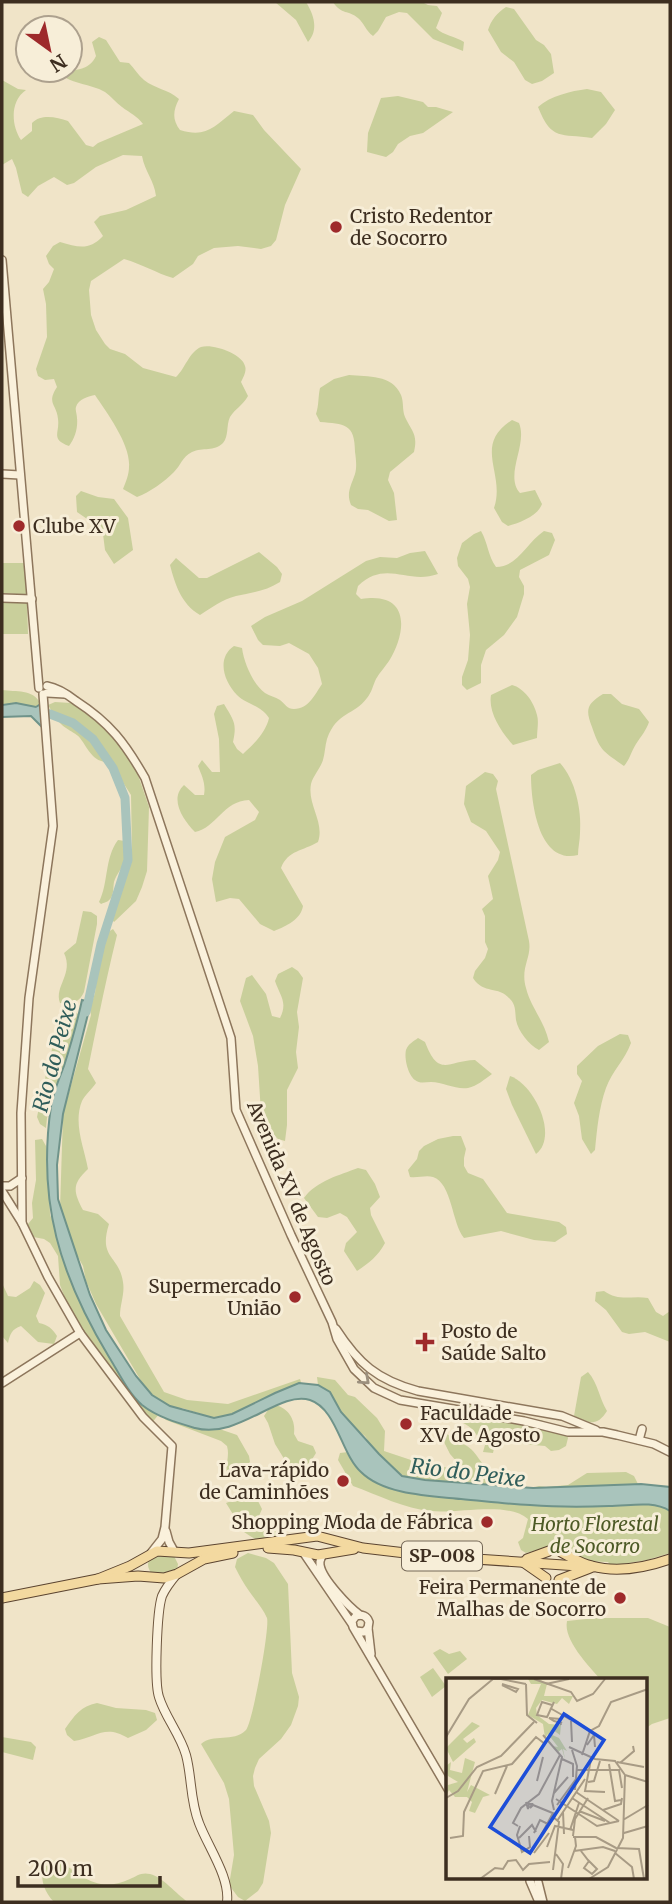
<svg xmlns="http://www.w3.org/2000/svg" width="672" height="1904" font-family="Merriweather,serif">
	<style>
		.green { fill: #c9cf9b }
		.water { fill: #a9c4bc; stroke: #6f938a; stroke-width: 2 }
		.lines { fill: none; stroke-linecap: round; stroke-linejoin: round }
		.river { stroke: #a9c4bc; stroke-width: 9 }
		.tertiary-casing { stroke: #8d765c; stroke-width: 10 }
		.secondary-casing { stroke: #6f573f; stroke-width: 10 }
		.primary-casing { stroke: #5b4430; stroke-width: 11 }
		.tertiary { stroke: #faf1dc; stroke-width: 7 }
		.secondary { stroke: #faf1dc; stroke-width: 8 }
		.primary { stroke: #f3d9a0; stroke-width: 9 }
		.oneway { stroke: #9c907e }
		.poi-dot { fill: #9e2a2b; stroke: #f7eed8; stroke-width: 2.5 }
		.labels { text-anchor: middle; stroke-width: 6; stroke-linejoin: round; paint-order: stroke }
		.shield { fill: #f7eed8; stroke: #756857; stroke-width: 2 }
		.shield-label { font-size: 18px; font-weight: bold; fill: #3d2e20 }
		.poi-label { font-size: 19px; fill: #3d2e20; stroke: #f7eed8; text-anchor: start }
		.street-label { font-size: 19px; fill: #3d2e20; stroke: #f7eed8 }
		.park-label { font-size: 19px; font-style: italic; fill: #4d5a26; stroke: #f7eed8 }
		.water-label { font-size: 21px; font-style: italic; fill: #2f5d5a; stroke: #f7eed8 }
		.inset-road { fill: none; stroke: #a89b85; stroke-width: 2 }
		.view { fill: #1d4ed8; fill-opacity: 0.15; stroke: #1d4ed8; stroke-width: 3.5 }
		.inset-edge { fill: none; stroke: #3d2e20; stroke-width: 3.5 }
	</style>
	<rect width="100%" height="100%" fill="#f0e4c8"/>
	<g class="green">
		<path d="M275 2H306C314 15 319 30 308 42L296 20Z"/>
		<path d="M333 2H422L428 5 437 6 442 13 436 28C444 36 455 36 464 42L463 51 433 39 407 13 399 12 386 17 378 31 373 36C366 31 364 23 358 18 349 10 341 15 333 2Z"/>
		<path d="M506 7 514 9 536 40 544 45 551 54 554 73 542 81 532 84 525 80 514 62 501 52 488 30C491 20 497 13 506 7Z"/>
		<path d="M99 37 106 40 120 62 129 63C134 68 138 75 144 80 155 89 168 89 179 99 173 111 172 119 180 130 206 138 214 127 234 111L253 115 264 130 301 169 285 205 276 240 271 246 261 249 238 246 214 248 198 256 193 264 173 278C156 273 142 264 124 259L91 281 89 290 91 315 96 330 105 344 110 349 125 354 143 368 176 377C185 369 189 352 201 347 212 343 243 354 245 366 247 371 243 378 241 382L248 396C243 405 235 409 230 417 226 425 229 436 223 443 214 452 203 447 192 452 182 457 181 465 174 472 164 482 150 492 137 497L123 489C126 482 129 474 129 467 131 445 107 413 95 395 89 396 78 399 76 407 75 410 77 414 77 418 78 428 75 438 69 446 50 439 60 433 58 419 57 404 46 404 57 387L54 379 45 380 38 376 36 369 47 337 46 304 43 289 49 282 54 269 49 264 46 256 53 246 60 242C78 247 89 251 103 236L94 222 100 216 126 210 156 196C154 180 145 172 142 156L123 155 96 167 74 183 67 185 54 177 38 186 28 197 22 193 16 168 12 159 2 165V80L18 89 26 90C10 101 11 125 21 140L32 131V123C41 114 56 117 68 121L86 145 93 147 98 143 143 124C137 116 130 113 122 107 116 103 111 96 105 92 90 83 70 85 55 70 71 70 88 73 96 56L92 42Z"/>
		<path d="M587 89 601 92 615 110 606 124 592 138C561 133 552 142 538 107 550 96 571 91 587 89Z"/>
		<path d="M398 96 423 102 428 107H436L453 112 423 133 410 136 398 144 393 152 386 157 367 152 368 133 381 98Z"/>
		<path d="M349 375C368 377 392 374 401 395 404 402 402 410 405 417 412 432 418 434 414 452L390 472 388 480 394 493 397 520 389 521 368 510 358 509 351 505C346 493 351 486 355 474 357 467 356 459 355 452 355 423 344 424 320 422L316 414C319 405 318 397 320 388L334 379Z"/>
		<path d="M512 420 519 423C528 445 504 475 520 493L535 490 542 504C538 516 519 523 508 526L502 522 494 508C506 473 472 446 512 420Z"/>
		<path d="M81 491 98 497 114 499 128 518 133 550 114 564 105 550 103 534 98 521H90L77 512 76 496Z"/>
		<path d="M481 531C488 543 488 556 496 567 518 567 526 543 544 531L552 533 555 540 549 555 520 570 519 577 524 586V594L517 617 504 635 486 650 481 665V683L467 690 462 685V677L468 660 470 635 467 604 470 587 468 579 458 566 457 558 462 543 474 534Z"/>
		<path d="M425 551 438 574C407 585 386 559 358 586L356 594 361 599C409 591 408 630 389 661 385 667 380 672 376 679 373 685 372 692 367 698 354 716 337 711 327 739 325 746 325 753 323 760 320 769 313 776 311 784 307 805 325 822 318 842 303 851 288 850 281 868L303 906C301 919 287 926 274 931L260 924 239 899 230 898 216 902 212 879 215 862 225 837 255 820 259 812 249 800C223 801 216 828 195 832 183 820 169 799 184 785L195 795H204C206 784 202 776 198 766L202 760 212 772H220L219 739 214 714 217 706 224 704C234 721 237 723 233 742L237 749 243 754C254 744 266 732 269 718 261 705 247 705 237 695 224 682 216 658 234 646L242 648C244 663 253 684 265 693 270 696 275 697 280 700 285 704 287 709 294 709 309 709 315 694 322 684L318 668 309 654 289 643 280 646 263 645 258 640 251 626 265 617 302 601 366 561 380 557 397 558 410 553Z"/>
		<path d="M259 552 277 567 282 574 280 582C266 591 251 593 236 596 223 599 211 608 200 615 181 604 175 584 170 565L176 558 199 578H207Z"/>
		<path d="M2 563H25L28 595 2 593Z"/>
		<path d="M2 599 27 602 28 634H2Z"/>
		<path d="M512 685C524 688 534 702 537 715 539 722 537 730 537 738L513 745C501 732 488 712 491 695Z"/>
		<path d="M2 690C16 692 33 689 40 703L39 708 2 707Z"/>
		<path d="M603 694H611L622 704 639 709 649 722C646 731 641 736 636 744 631 752 630 759 624 766 603 751 600 751 592 727 585 709 587 704 603 694Z"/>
		<path d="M55 702 71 703 86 708 100 719 125 749 136 769 149 807 147 871 142 887 136 901 114 922 109 916 131 859 132 850 131 795 110 762C93 763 89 750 80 738 76 733 71 732 66 728 58 723 53 713 48 705Z"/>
		<path d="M560 763C575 779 582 810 580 833 580 840 578 847 578 855 538 865 531 801 531 775L538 770Z"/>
		<path d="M485 772 493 774 498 781 496 789C507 840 518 890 529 941 532 958 520 967 526 988 531 1008 544 1020 549 1042L539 1050C529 1045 518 1031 516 1020 515 1012 516 1005 510 999 498 985 484 995 473 978L475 971 485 958 488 949 485 942V916L482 909 493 899 488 876 498 860 500 852 486 831 471 822 464 804 466 786Z"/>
		<path d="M118 840 125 841C135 857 119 867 114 882 113 887 114 893 111 898 108 902 106 902 101 904L99 902C109 882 104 859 118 840Z"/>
		<path d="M83 911 91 912 97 916V924L84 992C79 1003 71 1005 60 1003 54 986 74 974 64 953L76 943Z"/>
		<path d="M113 929 117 935C106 980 97 1024 88 1069L96 1083C92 1089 85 1095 82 1101 73 1123 84 1147 88 1169 72 1184 73 1191 83 1210L98 1214 109 1224C98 1259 119 1255 123 1282 125 1294 120 1304 120 1316L164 1392 187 1400 228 1404 300 1379 302 1385 276 1392 232 1414 214 1418 182 1408 178 1410 151 1398 96 1304 86 1281 83 1266 72 1246 60 1209 63 1114 91 1015 90 1008 95 993 100 947 105 934Z"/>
		<path d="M292 967 298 971 303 978 297 1012 299 1027 296 1052 298 1068 287 1090V1125L285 1141 278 1139 273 1134 261 1113 258 1066 253 1036 240 1001 246 978 252 975 266 994 272 1016 280 1018C288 1002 280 996 275 981L278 974Z"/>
		<path d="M71 1010 78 1014 81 1021 47 1118 46 1128 40 1124 37 1117 49 1060 59 1024 64 1012Z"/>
		<path d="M620 1034 628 1035 631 1043C625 1060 612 1071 606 1088 599 1107 597 1130 595 1150L591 1154 582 1139 579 1116 574 1103 582 1081 577 1074V1066L598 1046Z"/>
		<path d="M418 1038 425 1042C439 1078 447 1061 475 1060L492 1074C485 1079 477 1086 468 1088 456 1090 443 1082 431 1082 425 1082 420 1084 415 1080 408 1075 404 1058 406 1050 408 1044 414 1041 418 1038Z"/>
		<path d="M510 1076C534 1084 559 1136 536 1154L512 1105 506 1089Z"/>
		<path d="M453 1136H461L466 1149 464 1158V1166L468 1173 483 1179 507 1213 559 1222 566 1227 567 1234 555 1242 534 1240 501 1231 464 1238C452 1224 452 1183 433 1177 426 1175 418 1178 410 1177L408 1170 417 1159 419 1151 424 1146 438 1139Z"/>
		<path d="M42 1139 46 1146 48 1153 50 1215 142 1405 159 1414 151 1424 94 1350 68 1306 60 1285 58 1256 50 1243 44 1239 28 1236 23 1230 33 1218 32 1203 36 1180 35 1140Z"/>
		<path d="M358 1168 366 1170 375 1184 380 1197 370 1208 371 1215 385 1243C379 1255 368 1264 357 1271L344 1251 346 1243 357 1232 347 1217 340 1213 327 1218 318 1217 304 1198C316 1181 340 1175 358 1168Z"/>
		<path d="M34 1281 40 1285 45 1293 36 1316 39 1323C48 1325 52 1328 57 1336L54 1344 38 1342 21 1326C12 1329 10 1334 8 1343L2 1336V1283L8 1296 16 1297 30 1288Z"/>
		<path d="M604 1291C619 1302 632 1295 648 1298L656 1312 663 1316 670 1311V1342L645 1332 629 1334 622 1332 606 1310 595 1301 596 1292Z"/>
		<path d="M588 1372C598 1383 599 1398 607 1411 597 1427 589 1423 574 1416L581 1377Z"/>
		<path d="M317 1377 335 1380 348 1395 355 1397 377 1418 385 1431 384 1451 417 1462 465 1471 450 1454 443 1440 447 1434C453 1439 461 1442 467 1446 480 1454 483 1474 501 1474L517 1492 539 1486 546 1487 568 1485 587 1473 626 1472 634 1476 638 1484 670 1501V1553L647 1560 611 1566 608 1562 582 1561 560 1549H541L526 1553 521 1550 518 1542 523 1538 528 1519C508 1501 458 1514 431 1511 405 1509 378 1495 353 1486L338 1460 340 1453 348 1452 371 1473 394 1489 420 1493 409 1479 396 1471 377 1455 365 1436 347 1422 328 1391 318 1385Z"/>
		<path d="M490 1404 501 1414 525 1420H541L549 1424 564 1427 568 1438 566 1446 559 1450 551 1451 545 1446 522 1444 501 1430 495 1433 494 1435H497L493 1453 483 1452 485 1445 480 1444C475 1420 454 1425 443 1407 450 1405 480 1404 490 1404Z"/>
		<path d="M275 1405C289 1408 296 1421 294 1434L298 1441 313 1446 316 1453 311 1461 294 1475 275 1444 268 1423 264 1416 268 1410Z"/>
		<path d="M161 1415 193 1420 237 1435 249 1456 250 1462 234 1475 227 1476C225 1465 230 1456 227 1446L221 1441 166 1420Z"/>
		<path d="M234 1500 258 1501 262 1509 259 1516 266 1529 273 1528 279 1533 282 1539 257 1540 250 1536 244 1532 226 1503Z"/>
		<path d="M248 1553 266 1558 274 1563 288 1584 292 1673 299 1697 298 1706 291 1725 281 1739 259 1759 255 1768 253 1776 254 1786 269 1821 271 1833 263 1883 258 1891 245 1901 238 1897 229 1885 234 1855 229 1799 224 1783 201 1744C213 1733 233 1743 246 1730 252 1725 270 1628 267 1618 263 1608 255 1600 249 1591 244 1584 239 1575 235 1567L237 1559Z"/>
		<path d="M153 1555 174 1556 178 1564 177 1570 166 1574H152C147 1568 146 1561 153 1555Z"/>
		<path d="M596 1618H648L670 1627V1718L652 1724 646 1728V1680H601C589 1666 563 1640 567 1621Z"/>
		<path d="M440 1649 449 1654 460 1651 467 1659 448 1674 433 1653Z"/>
		<path d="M433 1668 446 1686 432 1697 420 1677Z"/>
		<path d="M97 1703 116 1708 146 1710 155 1713 157 1720 146 1730 128 1738C105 1724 97 1737 74 1741L67 1735 65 1729C74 1716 81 1706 97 1703Z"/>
		<path d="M2 1737 31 1742 36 1747 33 1760 2 1752Z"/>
		<path d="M57 1859C82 1876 98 1894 130 1879 137 1876 141 1872 150 1874 163 1877 176 1894 188 1902H54C45 1893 40 1880 43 1868Z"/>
	</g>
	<g class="water">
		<path d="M45 701V730L31 716 2 717V705L16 703 36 707Z"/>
		<path d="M82 1000 91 1002 63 1114 57 1165 58 1199 90 1295 106 1330 136 1376 152 1395 170 1406 214 1418 232 1414 275 1393 299 1383 318 1385 330 1392 341 1412 379 1454 402 1476 425 1480 533 1488 641 1484 670 1487V1511C652 1500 630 1506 609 1506 583 1507 556 1507 530 1505 507 1504 484 1501 461 1499 431 1496 384 1495 361 1472 341 1454 337 1409 310 1400 279 1390 238 1440 195 1428 178 1423 157 1417 142 1405 128 1393 119 1373 109 1357 60 1276 37 1202 51 1106 53 1093 59 1079 64 1066 71 1044 77 1023 82 1000Z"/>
	</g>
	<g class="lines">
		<path class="river" d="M38 712 50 714 73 723 93 739 113 768 125 798 128 860 101 944 86 1012"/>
		<g class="tertiary-casing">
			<g id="tertiary">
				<path d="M2 260 39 688"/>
				<path d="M2 474 20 475"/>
				<path d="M2 598 32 599"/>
				<path d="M47 686C58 688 67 694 76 701 110 723 125 743 145 778L231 1038 236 1110 291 1235 332 1322 337 1339 354 1369 374 1388 400 1400 524 1421 568 1432H603L617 1435 654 1444 670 1452"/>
				<path d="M47 693 65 694"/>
				<path d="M2 1186H10L22 1178"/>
				<path d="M2 1191 22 1223 48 1277 80 1333 143 1417 172 1446 165 1527 162 1539 151 1553"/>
				<path d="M22 1223 21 1113 29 998 53 826 43 694"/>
				<path d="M336 1329C358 1363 377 1380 418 1391L562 1416 596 1430"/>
				<path d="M2 1383 80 1333"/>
				<path d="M639 1440 642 1429"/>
				<path d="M166 1531 169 1542 174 1551"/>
				<path d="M303 1552 352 1624"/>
				<path d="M323 1554C321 1559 319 1560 320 1565 322 1579 349 1607 360 1615"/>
				<path d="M368 1628 371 1654"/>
				<path d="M356 1631 364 1632 368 1628 369 1622C367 1616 362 1614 356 1616L352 1621 353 1627 448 1789"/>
				<path d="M530 1881 539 1902"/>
				<path d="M538 1882 543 1902"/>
			</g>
		</g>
		<g class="secondary-casing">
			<path id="secondary" d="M177 1574C171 1581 166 1587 162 1596 157 1611 154 1682 159 1697 165 1717 180 1734 186 1755 192 1777 190 1801 199 1823 208 1847 230 1877 227 1902"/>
		</g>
		<g class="primary-casing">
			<g id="primary">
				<path d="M268 1548 294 1550 318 1555 354 1549"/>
				<path d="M561 1552C571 1557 581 1564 592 1566 617 1573 647 1567 670 1559"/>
				<path d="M527 1559 549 1551"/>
				<path d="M523 1562 546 1578"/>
				<path d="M98 1579 130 1566 157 1551 189 1553 317 1536 363 1548 431 1556 593 1567"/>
				<path d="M559 1580 590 1568"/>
				<path d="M2 1598 98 1579 138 1576 164 1578 177 1574 204 1559 233 1553"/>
			</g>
		</g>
		<use href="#tertiary" class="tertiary"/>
		<use href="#secondary" class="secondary"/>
		<use href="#primary" class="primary"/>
	</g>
	<defs><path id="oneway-chevron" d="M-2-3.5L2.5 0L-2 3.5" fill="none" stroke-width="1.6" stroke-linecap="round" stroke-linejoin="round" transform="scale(1.75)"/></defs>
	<use class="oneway" href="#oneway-chevron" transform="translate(365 1380) rotate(42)"/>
	<g class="poi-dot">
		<circle cx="336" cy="227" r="7"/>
		<circle cx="19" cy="526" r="7"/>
		<circle cx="295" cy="1297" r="7"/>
		<path d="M421.5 1331.5h7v7h7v7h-7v7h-7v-7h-7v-7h7z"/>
		<circle cx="406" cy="1424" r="7"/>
		<circle cx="343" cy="1481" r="7"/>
		<circle cx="487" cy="1522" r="7"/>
		<circle cx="620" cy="1598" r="7"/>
	</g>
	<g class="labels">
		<rect class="shield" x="402" y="1541.5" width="80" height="29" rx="5"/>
		<g class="shield-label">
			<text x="442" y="1562">SP-008</text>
		</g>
		<g class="poi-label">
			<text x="350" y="223">Cristo Redentor<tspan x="350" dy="22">de Socorro</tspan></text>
			<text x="33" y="533">Clube XV</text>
			<text x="281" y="1293" text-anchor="end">Supermercado<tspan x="281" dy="22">União</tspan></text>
			<text x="441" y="1338">Posto de<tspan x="441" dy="22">Saúde Salto</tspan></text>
			<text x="420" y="1420">Faculdade<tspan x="420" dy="22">XV de Agosto</tspan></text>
			<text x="329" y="1477" text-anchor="end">Lava-rápido<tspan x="329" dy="22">de Caminhões</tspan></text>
			<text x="473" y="1529" text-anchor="end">Shopping Moda de Fábrica</text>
			<text x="606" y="1594" text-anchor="end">Feira Permanente de<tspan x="606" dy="22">Malhas de Socorro</tspan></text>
		</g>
		<g class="street-label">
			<text transform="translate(292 1193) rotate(67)" y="7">Avenida XV de Agosto</text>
		</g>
		<g class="park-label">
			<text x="595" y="1531">Horto Florestal<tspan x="595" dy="22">de Socorro</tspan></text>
		</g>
		<g class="water-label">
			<text transform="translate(55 1056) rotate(-75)" y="7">Rio do Peixe</text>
			<text transform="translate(468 1473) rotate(7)" y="7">Rio do Peixe</text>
		</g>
	</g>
	<g transform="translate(446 1678)">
		<rect width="201" height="201" fill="#f0e4c8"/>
		<path d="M82 1H93L101 6 98 18H127L123 26 116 20 111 26 96 22 90 30 91 37 103 46 115 47 114 57 107 52 104 56 113 60 121 73 117 71 119 81 116 71 112 74 106 68 112 69 102 56 99 60 97 46 82 37 95 6H85ZM26 44 34 48 17 61 21 65 28 60 30 64 7 84 0 70ZM19 80 29 84 21 114 25 107 44 117 37 119 29 135 23 133 26 124 21 119H9L3 112 0 118 2 107 12 104 2 98 0 88 5 84 4 92 16 95Z" fill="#c9cf9b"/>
		<path class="inset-road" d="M55 1 80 6M88 1 125 14 131 23 147 16 159 1M56 6 72 11 70 14 56 7M80 6 81 37 91 45M100 6 123 1M106 27 96 24 91 37 101 39 102 37 108 24M104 30 125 42M125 43 126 64M115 47 114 44V41L103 40 108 43 112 44H114L116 45M97 57 116 79 106 123 108 132M0 59 23 21 47 1H56M141 67 148 57 149 69M123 69 149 81 169 83 179 97 177 160 162 189 143 201M126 72 131 88 129 112M136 77 144 53 153 48 165 24 202 11M116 81 127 86V99M145 81 139 113 159 114M171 84 198 89M174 85 188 73 187 68M163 86 169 123 175 122M131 92H173L176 110M179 97 202 104M91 103 97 79M142 104 148 103 154 83M130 114 173 143M108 115 122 99M49 116 61 88M0 120 12 113 31 89 55 78 88 44M126 120 164 145M110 121 151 148 173 143M80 124 82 131 83 126H86L84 130 87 127 109 136M111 127 130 101M157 132 175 126 176 120M133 133 159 143M117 134 118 156M106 138 113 144 107 192M177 142 202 127M111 143 139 101M72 148 67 145 75 130 93 116 114 77M74 148 71 157 76 174 84 169 83 158M124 152 133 125M88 155 94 142 102 146M178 155 202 148M127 158 129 141 142 120M127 159H150L170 170 193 171 198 201M4 160 17 158 18 134 37 93 66 86 90 59 99 66M73 160 86 147 90 154M92 163 107 135M101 169 109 148 127 152M128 173 157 169 169 173M135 173 142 182 151 191 146 196 138 190 143 183M88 175 103 155M169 175 186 189 188 201M110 176 117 186 115 201M122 190 130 168 129 159M34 201 49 190 57 191 62 183 70 182 77 192 83 186 104 184"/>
		<path class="view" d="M118 36 158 62 84 175 44 149Z"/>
		<rect width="201" height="201" class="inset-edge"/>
	</g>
	<rect width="672" height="1904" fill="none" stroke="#3d2e20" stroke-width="7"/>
	<g transform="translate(49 49) rotate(147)"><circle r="33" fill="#f7eed8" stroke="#ada18e" stroke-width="2"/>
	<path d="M0-5L12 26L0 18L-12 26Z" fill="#9e2a2b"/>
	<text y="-10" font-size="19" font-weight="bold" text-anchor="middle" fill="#3d2e20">N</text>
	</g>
	<path d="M18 1876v10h142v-10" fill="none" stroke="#3d2e20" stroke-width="3.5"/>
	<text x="28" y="1876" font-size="21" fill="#3d2e20" stroke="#f7eed8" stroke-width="5" paint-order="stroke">200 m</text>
</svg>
